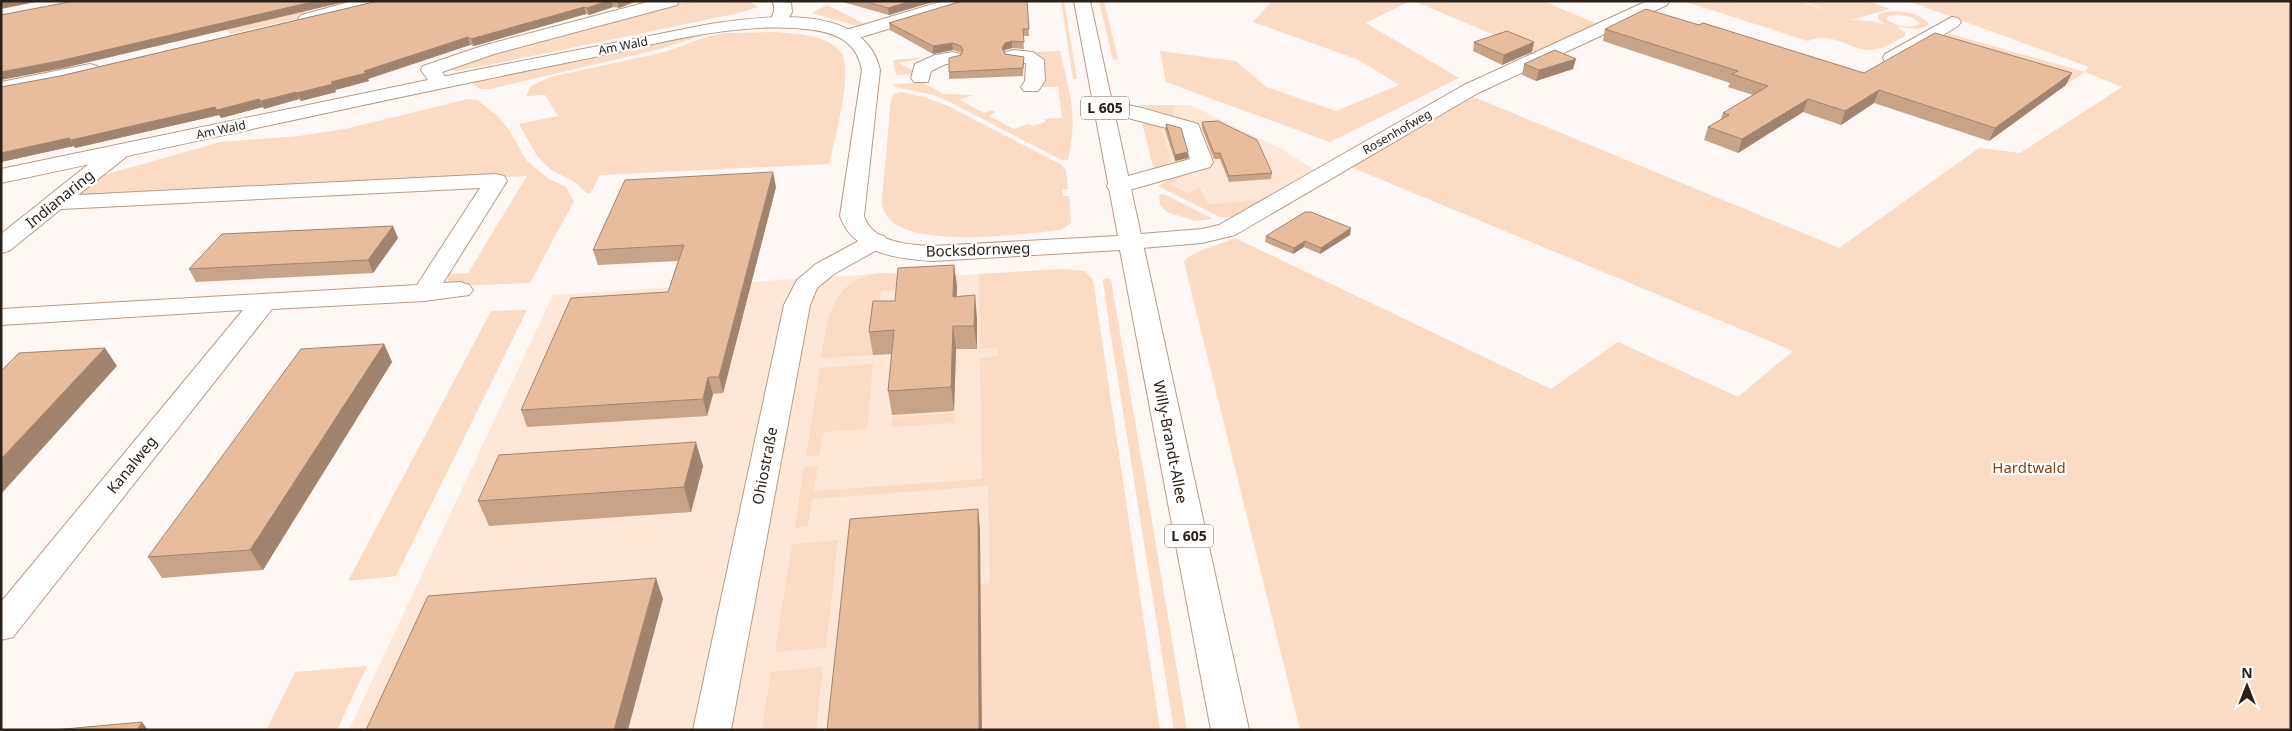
<svg xmlns="http://www.w3.org/2000/svg" width="2292" height="731" font-family="'Noto Sans',sans-serif">
	<style>
		.built { fill: #fee7d6 }
		.green { fill: #fbdbc3; fill-rule: evenodd }
		.lines { fill: none; stroke-linecap: round; stroke-linejoin: round }
		.minor-casing { stroke: #b89b85; stroke-width: 2 }
		.major-casing { stroke: #b89b85; stroke-width: 2 }
		.minor { fill: #fff; fill-rule: evenodd }
		.major { fill: #fff; fill-rule: evenodd }
		.wall { fill: #c8a387 }
		.shaded-wall { fill: #a2846e }
		.building { fill: #e8bd9d; stroke: #a2846e }
		.labels { text-anchor: middle; stroke-width: 4.5; stroke-linejoin: round; paint-order: stroke }
		.far-street-label { font-size: 12px; fill: #2c2118; stroke: #fff }
		.shield { fill: #fff; stroke: #6b645d; stroke-width: 1 }
		.shield-label { font-size: 14px; font-weight: bold; fill: #2c2118 }
		.street-label { font-size: 15px; fill: #2c2118; stroke: #fff }
		.park-label { font-size: 15px; fill: #7d4816; stroke: #fff }
	</style>
	<rect width="100%" height="100%" fill="#fef7f3"/>
	<g class="built">
		<path d="M1178 105H1190L1280 148 1315 170 1265 200 1208 204 1201 187 1188 193 1169 184 1179 178 1158 168 1160 125 1172 108Z"/>
		<path d="M888 273 932 277 995 273 1008 730H349L553 295Z"/>
	</g>
	<g class="green">
		<path d="M689 1H748L758 7 739 13 484 66 456 71 446 68 521 46Z"/>
		<path d="M1061 1H1064L1077 79H1073Z"/>
		<path d="M1099 1H1104L1118 59 1113 60Z"/>
		<path d="M1272 1H1410L1366 23 1459 78 1330 142 1166 82 1160 51 1236 61 1266 87 1336 111 1399 85 1359 60 1253 22Z"/>
		<path d="M1414 1H1543L1598 24 1535 52Z"/>
		<path d="M1683 1H1800L1838 15 1803 1H1869L1890 9 1851 20 1870 21 1886 25 1878 19V15C1889 8 1923 11 1929 25L1918 29 1897 27 1906 33 1905 36C1894 42 1881 51 1868 50 1845 48 1832 31 1808 41ZM1899 15 1912 17 1920 24C1909 29 1895 26 1886 19L1888 16Z"/>
		<path d="M1908 1H2291V730H1300L1184 262C1188 252 1223 244 1235 238L1551 389 1618 342 1738 397 1793 351 1351 167 1469 95 1839 248 1979 148 2020 153 2122 87 2085 72 2068 84 1932 44 1950 34 2085 72 2089 67Z"/>
		<path d="M296 3 309 16 230 34 219 21Z"/>
		<path d="M827 5 869 26 864 28 812 13Z"/>
		<path d="M716 31 661 49 490 89H480L471 82Z"/>
		<path d="M774 32C795 34 830 34 842 54 853 72 834 143 829 164L600 175 591 193H587L573 181 551 170 537 156 519 124 558 116 545 95 526 96 531 86 550 77 665 52 709 36 726 33Z"/>
		<path d="M1060 51C1070 95 1078 115 1068 160H1062L950 102 934 95 895 87 893 84 923 83 943 94 973 95 960 100 984 113 992 110 996 112 989 116 1014 129 1028 124 1032 126 1045 122V119L1062 118 1058 87H1042L1039 61 1013 53Z"/>
		<path d="M929 57 899 63 914 71 911 74 896 75 893 60Z"/>
		<path d="M901 92 924 97 948 106 1062 165 1066 171 1068 189H1062L1063 196H1069L1071 223 1061 230C1026 233 881 256 882 200L891 99 894 94Z"/>
		<path d="M468 99 477 100 498 116 509 130 527 161 549 179 566 187 574 201 530 283 457 286 448 283V274L468 273 527 176 74 197 97 177 220 142 299 136 345 129Z"/>
		<path d="M1138 105H1178L1173 108 1174 116Z"/>
		<path d="M1142 122 1160 125 1171 161 1158 168 1153 167Z"/>
		<path d="M1175 176 1180 178 1170 184 1188 193 1200 187 1208 204 1265 200 1235 217H1220L1158 186Z"/>
		<path d="M1164 194 1211 218 1212 219 1195 221 1167 212 1160 205 1159 195Z"/>
		<path d="M1062 269 1085 271 1093 280 1160 730H982L981 584 990 583 988 486 812 499 808 526 795 528 804 467 818 466 814 491 982 479 980 358 998 356 997 347 980 349 979 274Z"/>
		<path d="M881 273 932 277 958 276V287L881 291 873 355 821 358C828 318 831 279 881 273Z"/>
		<path d="M1105 278 1111 279 1112 285 1187 730H1174L1109 324 1103 281Z"/>
		<path d="M527 310 396 576 348 581 491 311Z"/>
		<path d="M873 364 867 429 824 432 819 455 806 457 820 368Z"/>
		<path d="M955 413V423L891 427 892 417Z"/>
		<path d="M838 540 826 648 775 652 792 544Z"/>
		<path d="M367 666 337 730H266L295 672Z"/>
		<path d="M823 667 816 730H762L771 672Z"/>
	</g>
	<g class="lines">
		<g class="minor-casing">
			<g id="minor">
				<path d="M388 1 386 5 307 24 301 23 298 19 301 15 353 1Z"/>
				<path d="M651 1H679L677 5 494 54 442 72 450 83 447 87H433L421 70 423 66 482 46Z"/>
				<path d="M772 1 791 3 792 12 784 26H772L769 22C773 15 777 9 772 1Z"/>
				<path d="M943 1 966 2 964 6 855 39H843L840 35 843 31Z"/>
				<path d="M1647 1H1669L1667 5 1478 93 1235 235 1202 243 1129 249 1121 247 1117 242 1121 237 1129 235 1202 229 1219 225 1464 85Z"/>
				<path d="M1952 17 1958 18 1961 22 1958 26 1899 62H1885L1883 58 1885 54Z"/>
				<path d="M1013 50 1033 52 1044 60 1045 81 1038 91H1024L1021 87 1025 81 1026 63 1006 60 1004 56 1006 52Z"/>
				<path d="M953 52 960 54 962 58 960 62 946 64 931 71 928 82H914L911 78 915 64 935 55Z"/>
				<path d="M90 64 97 66 99 70 97 74 1 94V82Z"/>
				<path d="M1104 100 1142 108 1198 124 1213 162 1210 167 1126 191 1118 193 1110 191 1107 186 1110 181 1190 159 1182 132 1097 110 1094 106 1097 102Z"/>
				<path d="M118 146 126 147 129 152 126 157 78 195 496 174 504 176 507 181 443 283 460 282 469 285 473 290 469 295 424 301 272 309 13 637 1 640V602L243 310 1 325V309L417 285 480 188 61 209 9 251 1 253V234L110 147Z"/>
				<path d="M876 234 884 236 888 241 884 246 834 274 817 288 810 305 731 730H693L784 305 797 280 816 264 868 236Z"/>
			</g>
		</g>
		<g class="major-casing">
			<path id="major" d="M1074 1H1090L1249 730H1211L1120 250 932 261C898 259 852 253 840 216L862 70C857 44 840 34 814 30 736 19 647 47 570 62 380 100 191 143 1 183V169L471 71 710 24C762 16 865 2 880 70L864 216C872 242 908 245 932 246L1118 236Z"/>
		</g>
		<use href="#minor" class="minor"/>
		<use href="#major" class="major"/>
	</g>
	<g class="wall">
		<path d="M378 1H637L619 8 613 7 589 15 586 14 474 46 470 45 368 79 369 81 335 90 336 92 301 101 299 99 264 109 263 107 221 118 219 115 75 148 74 146 1 162 60 76Z"/>
		<path d="M839 1H936L889 15Z"/>
		<path d="M1027 1 1029 36H1023L1024 49 1012 48 1005 50 1004 52 1005 54 1024 57 1023 76 949 79V72L961 55 962 53 953 50 933 54 890 30 889 23Z"/>
		<path d="M1605 29 1864 73 2066 85 1989 141 1874 103 1841 125 1803 112 1738 153 1704 140 1708 127 1721 119 1723 113 1753 95 1728 87 1730 83 1603 41Z"/>
		<path d="M1474 42 1532 52 1502 65 1473 51Z"/>
		<path d="M1524 64 1573 69 1536 81 1522 75Z"/>
		<path d="M1202 122 1272 173 1271 179 1229 182 1220 159H1214L1202 128Z"/>
		<path d="M1166 124 1188 158 1175 161 1165 130Z"/>
		<path d="M776 187 723 393 713 394 707 416 527 427 521 410 668 292 678 261 598 265 593 250Z"/>
		<path d="M1350 235 1320 254 1304 247 1293 254 1265 242 1266 236Z"/>
		<path d="M398 238 373 273 196 282 189 269Z"/>
		<path d="M954 265 957 287 956 296 977 318V349H956L954 411 892 415 888 391 892 354 873 355 869 332 895 301Z"/>
		<path d="M384 344 392 362 263 570 162 578 148 557Z"/>
		<path d="M703 466 691 512 489 526 478 501Z"/>
	</g>
	<g class="shaded-wall">
		<path d="M1 1H41L1 9Z"/>
		<path d="M316 1H349L64 68 1 80V72Z"/>
		<path d="M608 1H611L613 7 589 15 587 8Z"/>
		<path d="M617 1H637L619 8Z"/>
		<path d="M911 1H936L889 15 888 8Z"/>
		<path d="M584 7 586 14 474 46 471 39Z"/>
		<path d="M468 37 470 45 368 79 369 81 335 90 336 92 301 101 297 93Z"/>
		<path d="M1012 41V48L1005 50 1002 55V48L1005 43Z"/>
		<path d="M1534 42 1532 52 1502 65 1504 55Z"/>
		<path d="M952 43 953 50 933 54V46Z"/>
		<path d="M1576 59 1573 69 1536 81 1539 70Z"/>
		<path d="M2072 73 2066 85 1989 141 1995 128Z"/>
		<path d="M1879 90 1874 103 1841 125 1845 111Z"/>
		<path d="M296 92 299 99 264 109 261 101Z"/>
		<path d="M259 99 263 107 221 118 217 110Z"/>
		<path d="M1808 99 1803 112 1738 153 1742 139Z"/>
		<path d="M215 107 219 115 75 148 71 140Z"/>
		<path d="M69 138 74 146 1 162V153Z"/>
		<path d="M1188 152V158L1175 161V155Z"/>
		<path d="M773 172 776 187 723 393 719 377Z"/>
		<path d="M393 226 398 238 373 273 368 260Z"/>
		<path d="M1351 228 1350 235 1320 254 1321 248Z"/>
		<path d="M1305 241 1304 247 1293 254 1294 248Z"/>
		<path d="M954 265 957 287 956 319 953 297Z"/>
		<path d="M975 295 977 318V349L974 326Z"/>
		<path d="M953 326 956 349 954 411 951 387Z"/>
		<path d="M384 344 392 362 263 570 250 550Z"/>
		<path d="M105 348 117 366 1 494V459Z"/>
		<path d="M708 377 713 394 707 416 703 399Z"/>
		<path d="M696 442 703 466 691 512 684 487Z"/>
		<path d="M978 509 980 529 982 730H979Z"/>
		<path d="M656 578 663 599 628 730H614Z"/>
		<path d="M142 722 148 730H137Z"/>
	</g>
	<g class="building">
		<path d="M74 1H316L59 61 1 72V15Z"/>
		<path d="M378 1H608L587 8 584 7 471 39 468 37 364 71 366 73 331 82 333 84 297 93 296 92 261 101 259 99 217 110 215 107 71 140 69 138 1 153V87L60 76Z"/>
		<path d="M864 1H911L888 8Z"/>
		<path d="M962 1H1027L1029 29H1023L1024 42 1012 41 1005 43 1002 48 1005 54 1024 57 1023 68 949 72V58L961 55 963 50 961 46 952 43 933 46 889 23Z"/>
		<path d="M1646 9 1699 25 1703 23 1864 73 1935 33 2072 73 1995 128 1879 90 1845 111 1808 99 1742 139 1708 127 1729 115 1723 113 1768 86 1732 74 1738 71 1605 29Z"/>
		<path d="M1507 31 1534 42 1504 55 1474 42Z"/>
		<path d="M1555 50 1576 59 1539 70 1524 64Z"/>
		<path d="M1218 121 1257 140 1272 173 1229 176 1220 153H1214L1202 122Z"/>
		<path d="M1166 124 1181 128 1188 152 1175 155Z"/>
		<path d="M773 172 719 377H708L703 399 521 410 571 298 668 292 684 245 593 250 625 180Z"/>
		<path d="M1305 212H1311L1351 228 1321 248 1305 241 1294 248 1266 236Z"/>
		<path d="M393 226 368 260 189 269 222 234Z"/>
		<path d="M954 265 953 297 975 295 974 326H953L951 387 888 391 894 330 869 332 873 301H895L898 268Z"/>
		<path d="M384 344 250 550 148 557 301 349Z"/>
		<path d="M105 348 1 459V371L19 353Z"/>
		<path d="M696 442 684 487 478 501 499 455Z"/>
		<path d="M978 509 979 730H827L850 519Z"/>
		<path d="M656 578 614 730H366L428 596Z"/>
		<path d="M142 722 137 730H53Z"/>
	</g>
	<g class="labels">
		<g class="far-street-label">
			<text transform="translate(623 46) rotate(-11)" y="4">Am Wald</text>
			<text transform="translate(221 130) rotate(-12)" y="4">Am Wald</text>
			<text transform="translate(1397 132) rotate(-30)" y="4">Rosenhofweg</text>
		</g>
		<g class="shield">
			<rect x="1081" y="96.5" width="48" height="23" rx="4"/>
			<rect x="1165" y="524.5" width="48" height="23" rx="4"/>
		</g>
		<g class="shield-label">
			<text x="1105" y="113">L 605</text>
			<text x="1189" y="541">L 605</text>
		</g>
		<g class="street-label">
			<text transform="translate(60 199) rotate(-39)" y="5">Indianaring</text>
			<text transform="translate(978 250) rotate(-2)" y="5">Bocksdornweg</text>
			<text transform="translate(1170 442) rotate(79)" y="5">Willy-Brandt-Allee</text>
			<text transform="translate(132 465) rotate(-51)" y="5">Kanalweg</text>
			<text transform="translate(765 466) rotate(-79)" y="5">Ohiostraße</text>
		</g>
		<g class="park-label">
			<text x="2029" y="473">Hardtwald</text>
		</g>
	</g>
	<rect width="2292" height="731" fill="none" stroke="#2c2118" stroke-width="5"/>
	<g transform="translate(2247 686)" stroke="#ffffff" stroke-width="4" paint-order="stroke">
	<path d="M0-4L9 19L0 12L-9 19Z" fill="#2c2118"/>
	<text y="-8" font-size="14" font-weight="bold" text-anchor="middle" fill="#2c2118">N</text>
	</g>
</svg>
